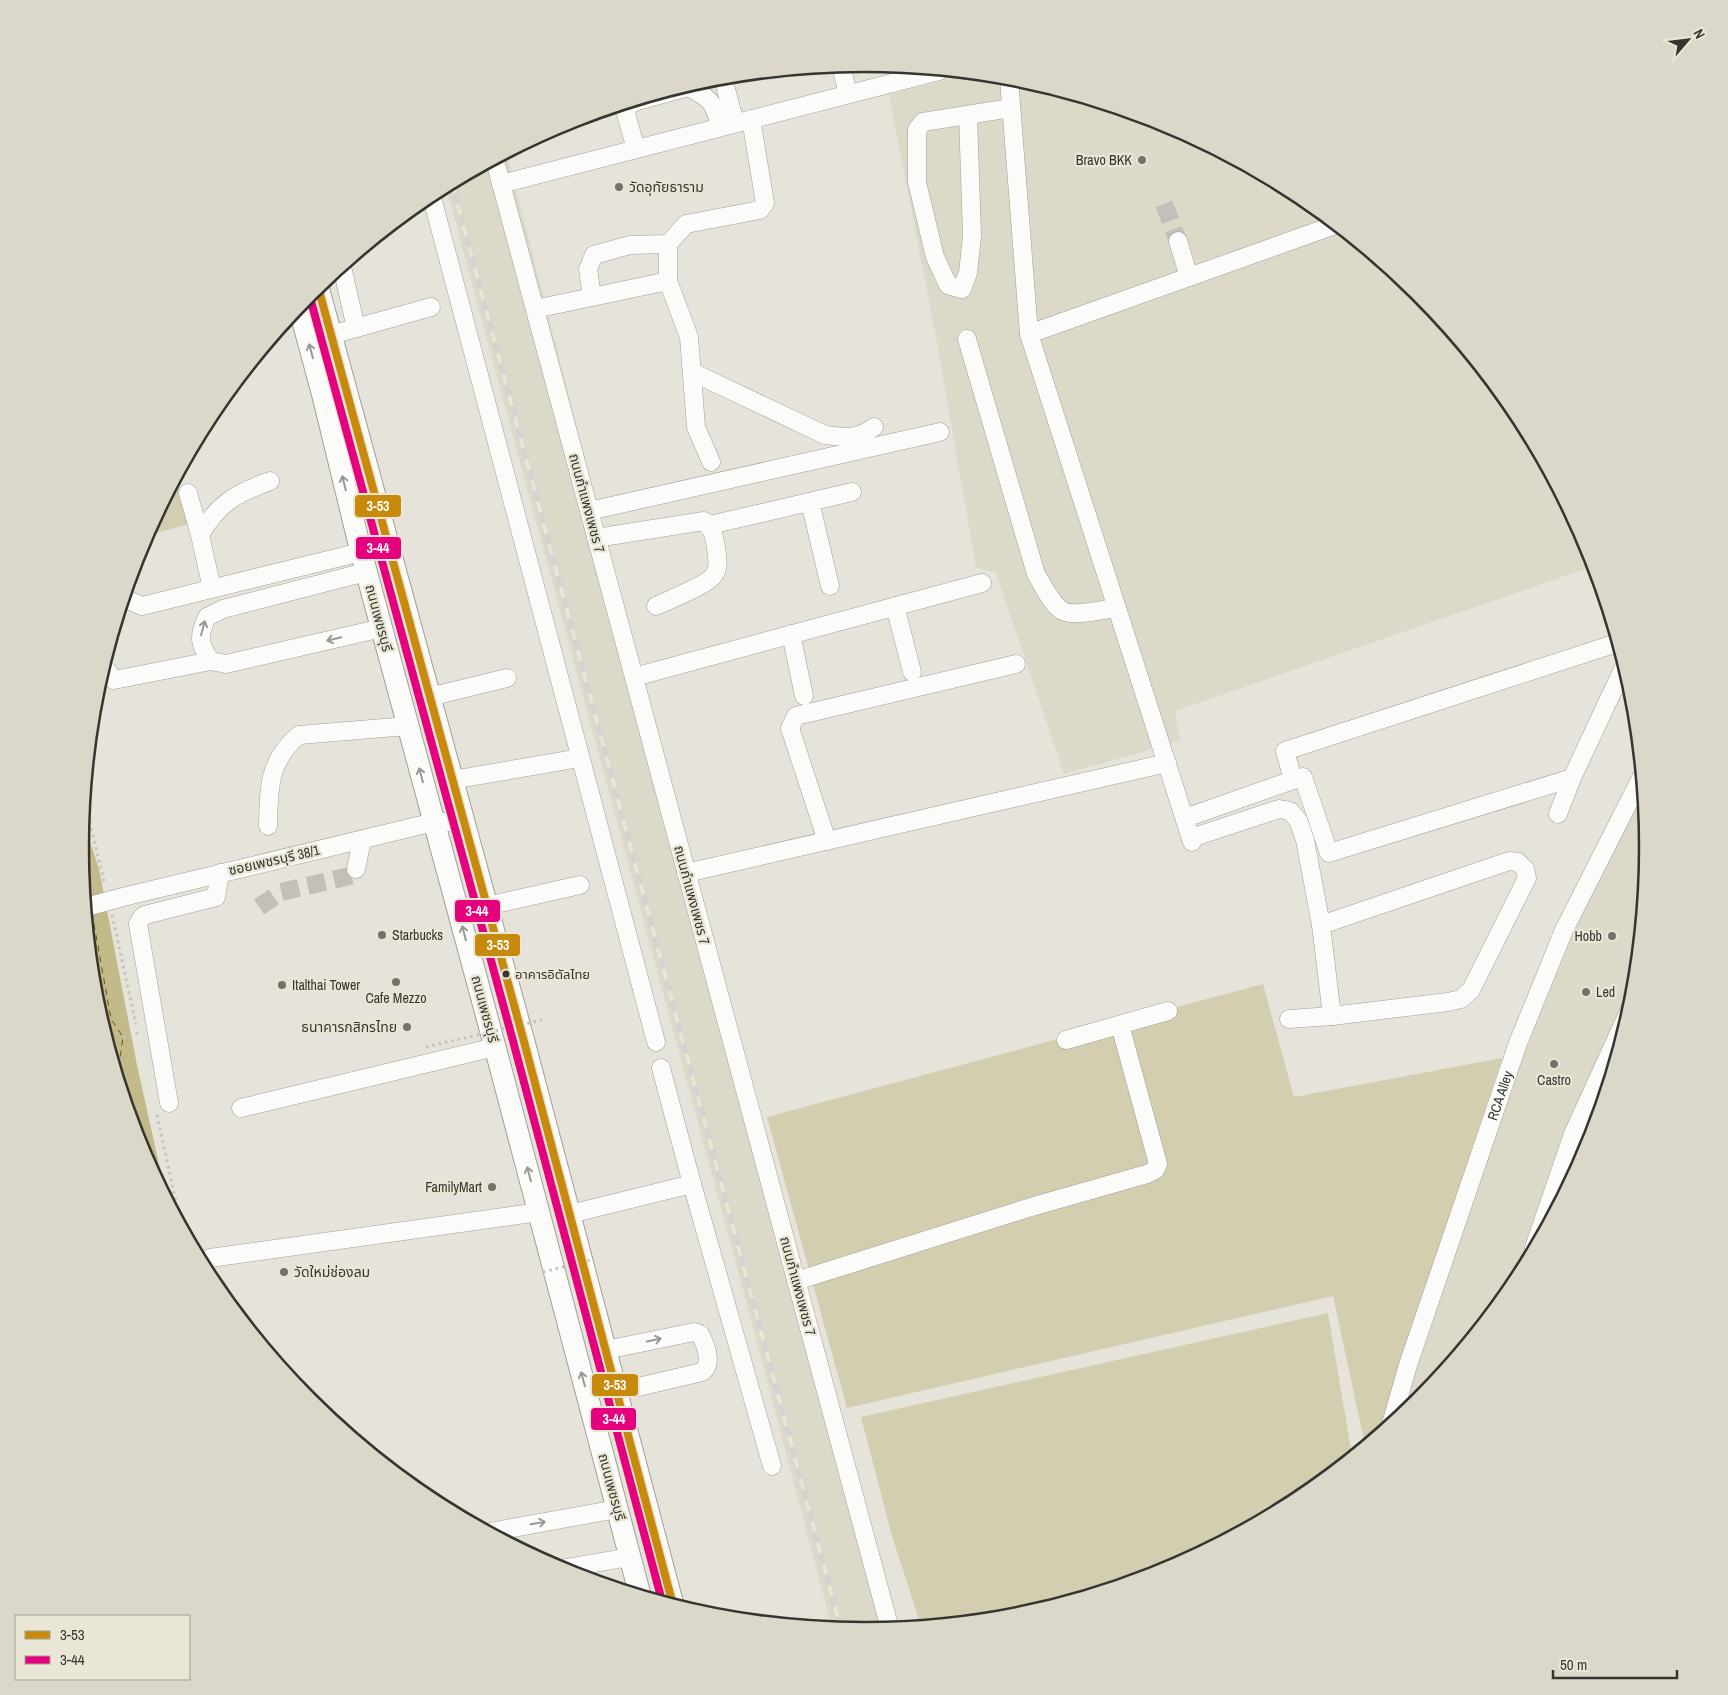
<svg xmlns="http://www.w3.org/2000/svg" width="1728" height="1695" font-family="'Archivo Narrow','Noto Sans Thai',sans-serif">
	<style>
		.built { fill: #dcd9c9 }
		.green { fill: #d4ceb0 }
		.water { fill: #c3ba8a }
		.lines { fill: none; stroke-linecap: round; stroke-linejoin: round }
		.ferry { stroke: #645603; stroke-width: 1; stroke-dasharray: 6 5; stroke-linecap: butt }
		.minor-tunnel { stroke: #c2c0b8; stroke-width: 18; stroke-dasharray: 18 9; stroke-linecap: butt }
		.minor-casing { stroke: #a19f99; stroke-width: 19 }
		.major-casing { stroke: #a19f99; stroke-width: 23 }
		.path { stroke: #c3c3bf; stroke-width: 3; stroke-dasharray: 2.5 4; stroke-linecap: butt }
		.minor { stroke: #fbfbf9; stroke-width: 18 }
		.major { stroke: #fbfbf9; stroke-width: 21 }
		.rail-casing { stroke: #d3d3d1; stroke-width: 5.5 }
		.rail { stroke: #e9e6d6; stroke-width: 4; stroke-dasharray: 11; stroke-linecap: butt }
		.minor-bridge-casing { stroke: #a19f99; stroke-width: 19; stroke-linecap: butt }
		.path-bridge { stroke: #c3c3bf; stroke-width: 3; stroke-dasharray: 2.5 4; stroke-linecap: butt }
		.minor-bridge { stroke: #fbfbf9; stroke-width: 18 }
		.bus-1-casing { stroke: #e9e6d6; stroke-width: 11 }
		.bus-2-casing { stroke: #e9e6d6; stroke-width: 11 }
		.bus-1 { stroke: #c78a0c; stroke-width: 8 }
		.bus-2 { stroke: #e5007d; stroke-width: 8 }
		.oneway { stroke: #989894 }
		.poi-dot { fill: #73726b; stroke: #e9e6d6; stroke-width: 2 }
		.bus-dot { fill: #36352f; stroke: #e9e6d6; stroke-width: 2 }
		.labels { text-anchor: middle; stroke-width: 4.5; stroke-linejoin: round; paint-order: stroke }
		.bus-label { font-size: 13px; fill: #36352f; stroke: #e9e6d6; text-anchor: start }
		.poi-label { font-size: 14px; fill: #36352f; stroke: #e9e6d6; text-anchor: start }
		.street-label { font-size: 14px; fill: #36352f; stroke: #e9e6d6 }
		.rim { fill: none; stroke: #36352f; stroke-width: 2.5 }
		.line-badge { stroke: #e9e6d6; stroke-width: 2 }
		.badge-label { font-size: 14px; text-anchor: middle; font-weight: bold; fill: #fff }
	</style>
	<rect width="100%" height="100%" fill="#e5e3da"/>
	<g class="built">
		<path d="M967 74 1017 79 1164 124 1300 196 1418 294 1516 412 1588 548 1594 566 1175 711 1180 741 1064 774 996 573 976 567 936 337 889 95Z"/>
		<path d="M507 154 842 1465 885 1629 864 1631 832 1628 753 1327 446 187Z"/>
		<path d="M1640 766 1648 848 1633 1001 1588 1148 1516 1283 1418 1402 1378 1435 1502 1058 1563 920Z"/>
	</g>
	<g class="green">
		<path d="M176 479 189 524 146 536Z"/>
		<path d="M1263 984 1294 1097 1502 1058 1378 1435 1365 1445 1333 1296 847 1408 767 1117Z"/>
		<path d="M1328 1313 1352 1456 1299 1499 1164 1572 1017 1616 921 1626 892 1536 861 1417Z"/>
	</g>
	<path class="water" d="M83 820 99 869 137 1065 166 1196 140 1147 95 1000 80 847Z"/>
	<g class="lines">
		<g class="ferry">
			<path d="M80 846 89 897"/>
			<path d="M92 913 111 1019 123 1037 119 1065 142 1151"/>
		</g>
		<g class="minor-tunnel">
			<path d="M1164 204 1178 241"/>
			<path d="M259 907 281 892 354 875 356 869"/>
		</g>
		<g class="minor-casing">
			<g id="minor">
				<path d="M841 66 848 94"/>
				<path d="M723 78 735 123"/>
				<path d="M1009 78 1029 334 1192 842"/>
				<path d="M641 100 688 87C710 98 715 103 720 127"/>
				<path d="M635 102 628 106 626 114 636 149"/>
				<path d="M968 115 972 236 968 273 962 289 948 285 935 257 917 182V130L923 122 1011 108"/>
				<path d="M495 161 890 1629"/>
				<path d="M501 184 939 71"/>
				<path d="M431 194 656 1042"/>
				<path d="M1178 241 1189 277"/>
				<path d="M342 267 356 328"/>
				<path d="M592 297 588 269 594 255 630 245 668 244"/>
				<path d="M535 309 668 281"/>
				<path d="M1029 334 1335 225"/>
				<path d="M331 335 431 307"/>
				<path d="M967 339 1036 574C1043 585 1050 602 1061 610 1072 618 1103 609 1117 608"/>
				<path d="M692 372 825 435C846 437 856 440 874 427"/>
				<path d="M711 462 696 427 689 337 668 281V244L686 224 760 210 765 203 751 119"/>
				<path d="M188 493 200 535"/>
				<path d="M810 502 830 586"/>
				<path d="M589 511 940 432"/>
				<path d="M710 525 852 492"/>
				<path d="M596 538 704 521C712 527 715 538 716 548 717 557 720 567 714 575 708 585 668 600 656 606"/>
				<path d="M366 572 223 609 207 617C198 636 199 645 211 661L226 664 382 628"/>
				<path d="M212 589 200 535C218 503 237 493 270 481"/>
				<path d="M125 596 128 600 142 606 361 552"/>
				<path d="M895 606 912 672"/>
				<path d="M791 634 804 696"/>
				<path d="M104 667 114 680 211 661"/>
				<path d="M634 677 982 583"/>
				<path d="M429 697 507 678"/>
				<path d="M452 780 580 758"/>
				<path d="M1293 780 1303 777 1329 853 1572 778"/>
				<path d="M1558 814 1572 778 1624 667"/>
				<path d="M1185 818 1293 780 1285 751 1617 643"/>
				<path d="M268 826C269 788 268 761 299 735L408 726"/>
				<path d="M1191 838 1279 809 1290 811 1298 820 1305 840 1321 925 1332 1016 1289 1019"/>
				<path d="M827 841 790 728 796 716 1016 664"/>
				<path d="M356 869 362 840"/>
				<path d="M686 873 1167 763"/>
				<path d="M127 896 434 822H463"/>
				<path d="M487 906 580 885"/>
				<path d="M1321 925 1509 861 1518 862 1525 869 1527 878 1471 990 1461 999 1448 1002 1332 1016"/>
				<path d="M1066 1040 1168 1011"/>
				<path d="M661 1068 692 1184 772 1466"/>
				<path d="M169 1103 138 924 142 917 145 915 216 897 220 873"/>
				<path d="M241 1108 495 1047"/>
				<path d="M1573 1134 1590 1140"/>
				<path d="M570 1214 692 1184"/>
				<path d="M1534 1248 1573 1134 1630 1009"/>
				<path d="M210 1258 539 1212"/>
				<path d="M796 1281 1031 1207 1147 1174 1155 1170 1158 1164 1120 1025"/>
				<path d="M606 1350 694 1332 700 1334C706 1345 713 1364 702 1372L617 1392"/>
				<path id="s1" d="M1391 1424 1408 1365 1518 1043 1564 930 1641 778"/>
				<path d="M490 1532 617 1509"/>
				<path d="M560 1569 630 1557"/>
			</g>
		</g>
		<g class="major-casing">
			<g id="major">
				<path d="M318 287 523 1038 673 1605"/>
				<path d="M299 307 323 396 361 552 495 1047 640 1595"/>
			</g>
		</g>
		<g class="path">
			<path d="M85 803 105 885"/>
			<path d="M112 915 136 1024"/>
			<path d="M123 1037 138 1033"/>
			<path d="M157 1115 181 1225"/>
		</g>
		<use href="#minor" class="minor"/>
		<use href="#major" class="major"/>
		<g class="rail-casing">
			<path id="rail" d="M452 183 841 1629"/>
		</g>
		<use href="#rail" class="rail"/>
		<g class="minor-bridge-casing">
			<path id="minor-bridge" d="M86 907 127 896"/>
		</g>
		<g class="path-bridge">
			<path d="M426 1047 542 1020"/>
			<path d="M543 1272 594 1259"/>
		</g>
		<use href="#minor-bridge" class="minor-bridge"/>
		<g class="bus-1-casing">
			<path id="bus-1" d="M318 287 523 1038 673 1605"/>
		</g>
		<g class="bus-2-casing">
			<path id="bus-2" d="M309 294 513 1041 662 1601"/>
		</g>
		<use href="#bus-1" class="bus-1"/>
		<use href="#bus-2" class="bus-2"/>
	</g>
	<defs><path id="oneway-shaft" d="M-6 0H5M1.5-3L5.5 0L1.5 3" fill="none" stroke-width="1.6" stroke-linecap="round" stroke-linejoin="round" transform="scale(1.25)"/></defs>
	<g class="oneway">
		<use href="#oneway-shaft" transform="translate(311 351) rotate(-105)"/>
		<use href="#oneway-shaft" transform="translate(344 483) rotate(-104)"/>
		<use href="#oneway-shaft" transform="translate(203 628) rotate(-75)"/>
		<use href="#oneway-shaft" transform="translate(334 639) rotate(167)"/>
		<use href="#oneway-shaft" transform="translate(421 775) rotate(-105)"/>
		<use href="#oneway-shaft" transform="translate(464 933) rotate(-105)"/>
		<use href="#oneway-shaft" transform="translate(529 1174) rotate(-105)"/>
		<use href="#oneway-shaft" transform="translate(654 1340) rotate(-11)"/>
		<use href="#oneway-shaft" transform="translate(583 1379) rotate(-105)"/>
		<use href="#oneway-shaft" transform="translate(538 1523) rotate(-10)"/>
	</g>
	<g class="poi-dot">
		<circle cx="1142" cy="160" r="5"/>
		<circle cx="619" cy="187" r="5"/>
		<circle cx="382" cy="935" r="5"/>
		<circle cx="1612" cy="936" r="5"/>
		<circle cx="396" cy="982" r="5"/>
		<circle cx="282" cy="985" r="5"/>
		<circle cx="1586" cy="992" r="5"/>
		<circle cx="407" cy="1027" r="5"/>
		<circle cx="1554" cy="1064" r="5"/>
		<circle cx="492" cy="1187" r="5"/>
		<circle cx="284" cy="1272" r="5"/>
	</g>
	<circle class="bus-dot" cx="506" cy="974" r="4.5"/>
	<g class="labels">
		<g class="bus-label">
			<text x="515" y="979">อาคารอิตัลไทย</text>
		</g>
		<g class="poi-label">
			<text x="1132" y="165" text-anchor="end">Bravo BKK</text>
			<text x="629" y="192">วัดอุทัยธาราม</text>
			<text x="392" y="940">Starbucks</text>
			<text x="1602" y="941" text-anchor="end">Hobb</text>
			<text x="292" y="990">Italthai Tower</text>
			<text x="1596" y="997">Led</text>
			<text x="396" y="1003" text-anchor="middle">Cafe Mezzo</text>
			<text x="397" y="1032" text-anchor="end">ธนาคารกสิกรไทย</text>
			<text x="1554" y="1085" text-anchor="middle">Castro</text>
			<text x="482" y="1192" text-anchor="end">FamilyMart</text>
			<text x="294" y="1277">วัดใหม่ช่องลม</text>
		</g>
		<g class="street-label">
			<text transform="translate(587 503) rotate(75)" y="5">ถนนกำแพงเพชร 7</text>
			<text transform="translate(379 618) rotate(75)" y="5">ถนนเพชรบุรี</text>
			<text transform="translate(274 860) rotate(-13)" y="5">ซอยเพชรบุรี 38/1</text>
			<text transform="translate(692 895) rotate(75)" y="5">ถนนกำแพงเพชร 7</text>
			<text transform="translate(485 1009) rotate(75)" y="5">ถนนเพชรบุรี</text>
			<text dy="5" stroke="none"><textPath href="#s1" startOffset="346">RCA Alley</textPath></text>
			<text transform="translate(798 1286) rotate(75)" y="5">ถนนกำแพงเพชร 7</text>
			<text transform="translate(612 1487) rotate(75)" y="5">ถนนเพชรบุรี</text>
		</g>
	</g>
	<path d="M0 0H1728V1695H0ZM89 847a775 775 0 1 1 1550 0a775 775 0 1 1-1550 0Z" fill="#dbd8c9" fill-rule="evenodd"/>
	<path class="rim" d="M89 847a775 775 0 1 1 1550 0a775 775 0 1 1-1550 0Z"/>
	<g class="line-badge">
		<rect x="354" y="494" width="48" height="24" rx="5" fill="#c78a0c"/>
		<rect x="355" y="536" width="47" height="24" rx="5" fill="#e5007d"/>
		<rect x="454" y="899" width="47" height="24" rx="5" fill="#e5007d"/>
		<rect x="474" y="933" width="47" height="24" rx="5" fill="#c78a0c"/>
		<rect x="591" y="1373" width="48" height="24" rx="5" fill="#c78a0c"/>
		<rect x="590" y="1407" width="47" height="24" rx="5" fill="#e5007d"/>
	</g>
	<g class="badge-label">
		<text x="378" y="511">3-53</text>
		<text x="378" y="553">3-44</text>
		<text x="477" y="916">3-44</text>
		<text x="498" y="950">3-53</text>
		<text x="615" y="1390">3-53</text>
		<text x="614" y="1424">3-44</text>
	</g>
	<rect x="15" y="1615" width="175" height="65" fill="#e9e6d6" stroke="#a19f93"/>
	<rect x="25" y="1631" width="25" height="8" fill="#c78a0c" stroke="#a19f93"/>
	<text x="60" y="1640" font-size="15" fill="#36352f">3-53</text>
	<rect x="25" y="1656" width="25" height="8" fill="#e5007d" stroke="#a19f93"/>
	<text x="60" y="1665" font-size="15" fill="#36352f">3-44</text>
	<g transform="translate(1688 40) rotate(62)" stroke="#e9e6d6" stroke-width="4" paint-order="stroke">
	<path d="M0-4L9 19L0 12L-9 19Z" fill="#36352f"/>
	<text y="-8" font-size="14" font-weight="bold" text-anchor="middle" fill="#36352f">N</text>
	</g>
	<path d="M1553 1670v8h124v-8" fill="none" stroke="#36352f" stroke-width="2.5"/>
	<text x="1560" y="1670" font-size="15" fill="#36352f" stroke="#e9e6d6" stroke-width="4" paint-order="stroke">50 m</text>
</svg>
